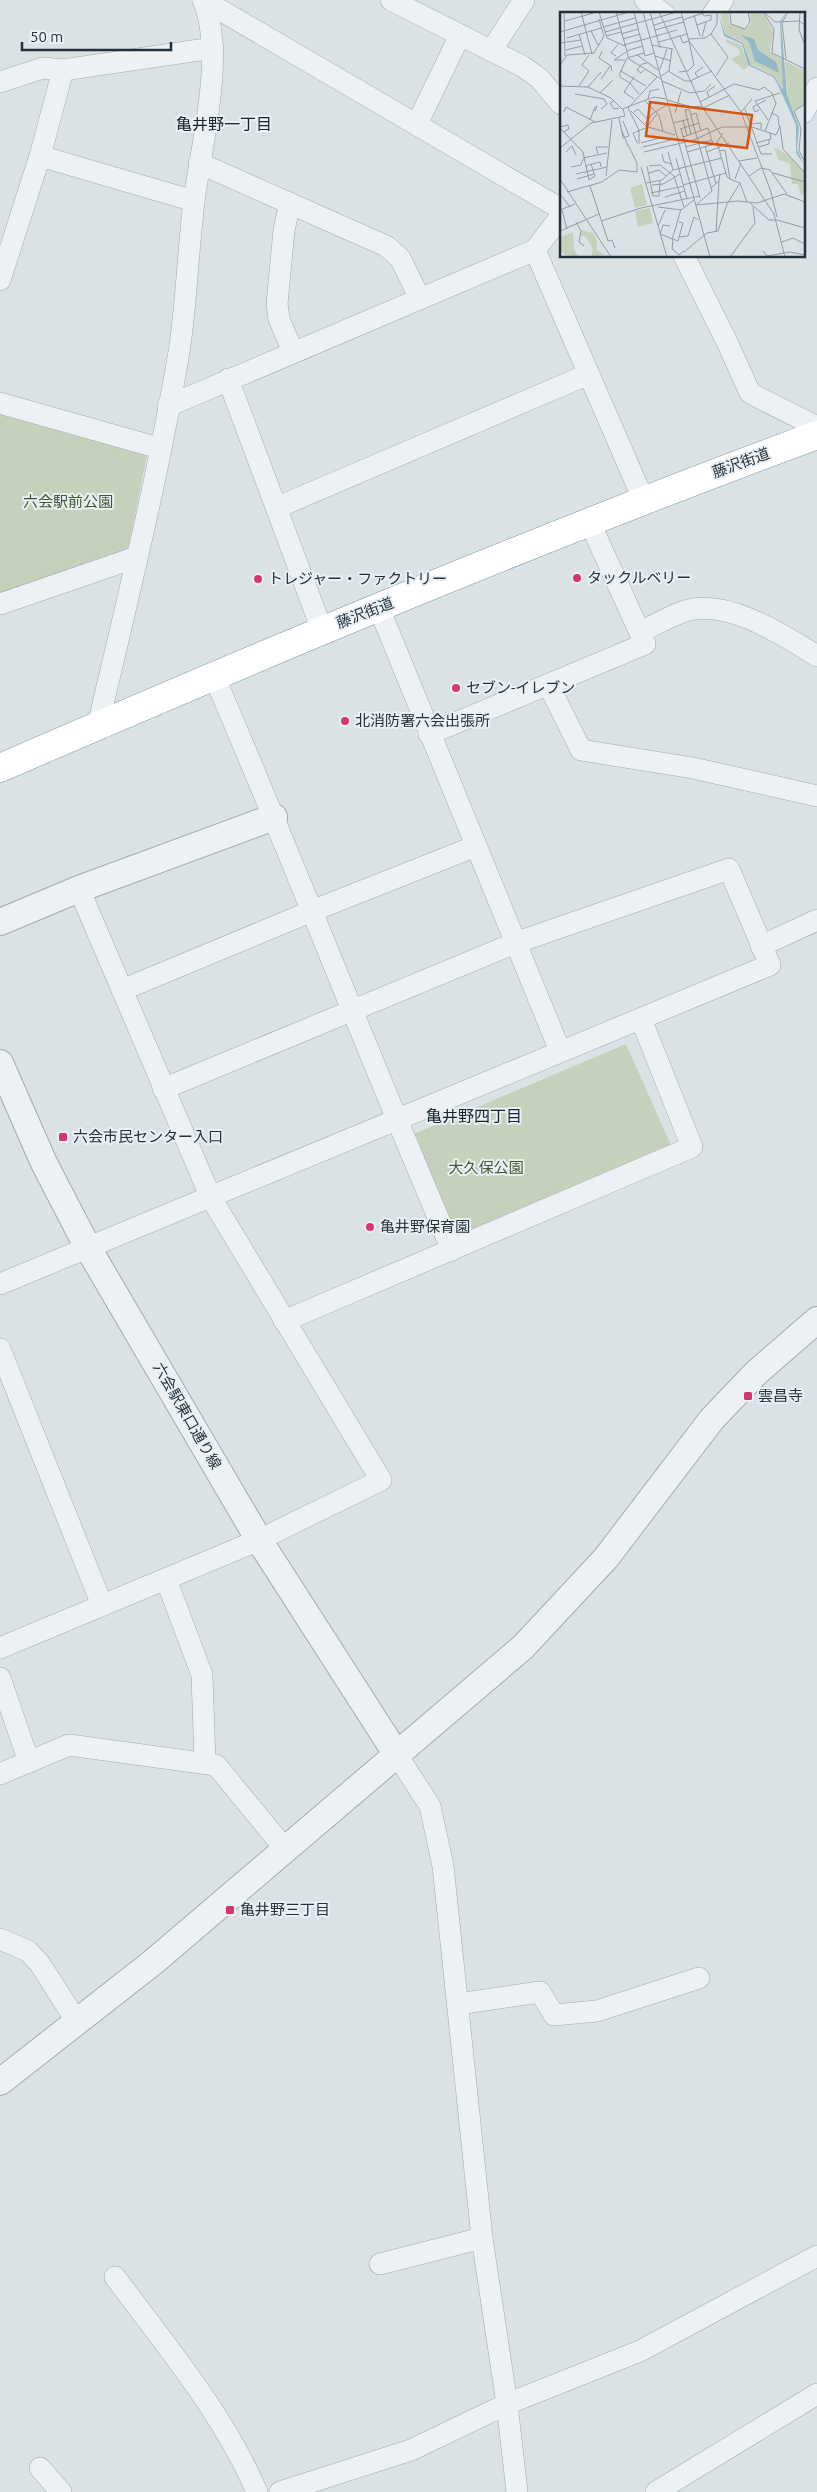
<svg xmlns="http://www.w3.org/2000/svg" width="817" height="2492" font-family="Ubuntu,'Noto Sans JP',sans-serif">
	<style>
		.green { fill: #c5d1bb }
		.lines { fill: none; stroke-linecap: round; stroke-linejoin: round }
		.minor-casing { stroke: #a0aab0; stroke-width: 22 }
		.tertiary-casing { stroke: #a0aab0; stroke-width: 28 }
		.trunk-casing { stroke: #81929d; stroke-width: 29 }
		.minor { stroke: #edf1f4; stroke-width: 21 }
		.tertiary { stroke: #edf1f4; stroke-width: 26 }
		.trunk { stroke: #fff; stroke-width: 28 }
		.poi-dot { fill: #d43670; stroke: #eaf0f4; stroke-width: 2 }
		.labels { text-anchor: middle; stroke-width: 4; stroke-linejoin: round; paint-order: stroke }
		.street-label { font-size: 15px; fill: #24323d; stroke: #eaf0f4 }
		.park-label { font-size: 15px; fill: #415931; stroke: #eaf0f4 }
		.poi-label { font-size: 15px; fill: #24323d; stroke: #eaf0f4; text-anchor: start }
		.neighbourhood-label { font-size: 16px; fill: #17232d; stroke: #eaf0f4 }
		.inset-road { fill: none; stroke: #929ca2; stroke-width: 1 }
		.view { fill: #d45511; fill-opacity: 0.15; stroke: #d45511; stroke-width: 2.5 }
		.inset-edge { fill: none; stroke: #24323d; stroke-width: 2.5 }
	</style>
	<rect width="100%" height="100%" fill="#dbe2e6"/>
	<g class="green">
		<path d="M0 414 147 455 128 549 0 602Z"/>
		<path d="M626 1044 674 1152 453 1247 409 1136Z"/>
	</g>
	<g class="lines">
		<g class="minor-casing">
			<g id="minor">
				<path d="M203 0 561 209"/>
				<path d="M391 0 522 66 539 78 561 104"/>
				<path d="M645 0 664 14"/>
				<path d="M713 14 723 0"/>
				<path d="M491 51 524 0"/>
				<path d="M0 82 43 68 63 70 213 48"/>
				<path d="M803 113 817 88"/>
				<path d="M417 124 460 35"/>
				<path d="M40 156 194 201"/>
				<path d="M199 163 386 246 400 258 420 299"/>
				<path d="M290 203 284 230 277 304 279 319 293 352"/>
				<path d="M535 250 643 499"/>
				<path d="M684 256 727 342 750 393 817 427"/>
				<path d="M0 280 40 156 63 70"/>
				<path d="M228 379 322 630"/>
				<path d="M0 403 159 448"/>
				<path d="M168 406 535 250 561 216"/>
				<path d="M278 507 589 374"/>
				<path d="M0 604 137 557"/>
				<path d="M379 608 560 1051"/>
				<path d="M640 632C655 625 670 616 685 611 727 598 783 635 817 656"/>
				<path d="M214 676C296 866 370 1060 452 1250"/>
				<path d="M549 686 581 750 693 768 817 796"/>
				<path d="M98 725C127 602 158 477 179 352 187 300 188 246 195 194 203 137 225 52 203 0"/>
				<path d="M429 734 645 644 590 523"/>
				<path d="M761 946 817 920"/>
				<path d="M122 990 312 911 476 846"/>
				<path d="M0 1284 770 965 729 869 515 943 163 1089"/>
				<path d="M284 1321 692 1147 641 1019"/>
				<path d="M0 1349 102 1605"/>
				<path d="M166 1579 202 1675 205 1763"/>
				<path d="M0 1648 259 1540 381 1480 211 1198 79 889"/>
				<path d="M0 1678 29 1762"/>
				<path d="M397 1755 430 1806 443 1866 482 2238 507 2404 517 2492"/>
				<path d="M0 1774 69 1745 216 1765 285 1849"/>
				<path d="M0 1939 28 1951 40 1964 77 2022"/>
				<path d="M458 2004 540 1992 554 2015 597 2011 699 1978"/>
				<path d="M380 2264 482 2238"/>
				<path d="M115 2277C166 2346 223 2413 257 2492"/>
				<path d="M40 2468 61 2492"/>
				<path d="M280 2492 411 2450 507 2404 640 2351 817 2256"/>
				<path d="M656 2492 817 2394"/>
			</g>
		</g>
		<g class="tertiary-casing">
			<g id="tertiary">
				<path d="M0 922 79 889 274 817"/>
				<path d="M0 1063 44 1163 88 1248 259 1540 397 1755"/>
				<path d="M0 2082 152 1963 523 1647 606 1558 712 1419 756 1373 817 1320"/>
			</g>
		</g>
		<g class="trunk-casing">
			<path id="trunk" d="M0 768C270 651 541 537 817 435"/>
		</g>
		<use href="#minor" class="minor"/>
		<use href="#tertiary" class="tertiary"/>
		<use href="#trunk" class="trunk"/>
	</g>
	<g class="poi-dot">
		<circle cx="577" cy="578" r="5"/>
		<circle cx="258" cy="579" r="5"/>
		<circle cx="456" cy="688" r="5"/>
		<circle cx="345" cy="721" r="5"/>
		<rect x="58" y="1132" width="10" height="10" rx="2.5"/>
		<circle cx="370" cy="1227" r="5"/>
		<rect x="743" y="1391" width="10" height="10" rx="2.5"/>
		<rect x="225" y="1905" width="10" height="10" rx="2.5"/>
	</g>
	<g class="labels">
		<g class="street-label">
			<text transform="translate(741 463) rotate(-20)" y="5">藤沢街道</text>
			<text transform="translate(365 613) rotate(-21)" y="5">藤沢街道</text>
			<text transform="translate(187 1416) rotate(60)" y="5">六会駅東口通り線</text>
		</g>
		<g class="park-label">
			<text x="68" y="507">六会駅前公園</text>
			<text x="486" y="1173">大久保公園</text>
		</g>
		<g class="poi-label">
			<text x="587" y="583">タックルベリー</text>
			<text x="268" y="584">トレジャー・ファクトリー</text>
			<text x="466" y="693">セブン-イレブン</text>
			<text x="355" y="726">北消防署六会出張所</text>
			<text x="73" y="1142">六会市民センター入口</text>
			<text x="380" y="1232">亀井野保育園</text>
			<text x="758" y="1401">雲昌寺</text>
			<text x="240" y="1915">亀井野三丁目</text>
		</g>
		<g class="neighbourhood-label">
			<text x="224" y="130">亀井野一丁目</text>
			<text x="474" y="1122">亀井野四丁目</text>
		</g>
	</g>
	<g transform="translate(560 12)">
		<rect width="245" height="245" fill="#dbe2e6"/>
		<path d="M160 0H169V12L186 17 191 11 189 0H202L213 18 210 40 223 48 225 78 213 63 191 52 183 30 165 22ZM166 27 181 33 188 54 184 58 171 47 180 43 179 37 166 30ZM225 49 245 59V89L241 96 233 98 228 88ZM214 135 228 143 245 160V180L241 184 238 172H232L230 152 218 147ZM82 172 87 193 75 196 70 176ZM90 196 93 211 78 215 75 199ZM22 218 33 221 37 228V238L45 243 31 245 33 237 26 225 20 223ZM13 220 14 237 19 245 5 243 0 237V225Z" fill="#c5d1bb"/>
		<path d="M158 0 165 22 183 31 191 53 214 64 223 78 220 10 222 6 227 0 221 10 227 83 239 115 237 138 245 154 236 141V113L217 71 213 65 188 53 182 32 164 24ZM181 23 194 27 198 38 216 50 219 61 195 49 189 30Z" fill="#93b9c9"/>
		<path class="inset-road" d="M4 0 5 44M21 0 32 42M39 0 47 26 65 34M56 0 69 47 101 67M74 0 85 44 94 41M83 0 150 245M90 0 100 36M99 0 143 96 214 202 225 245M121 0 129 29 181 100 211 180 217 205M170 0 171 12 185 17 190 10 188 0M203 0 214 17 212 41 245 57M240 0 239 18 245 33M205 1 215 10 239 9 245 13M134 3 140 24M123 8 143 1M5 9 37 0M94 13 122 5M137 13 151 8V3L144 4 142 0M43 15 75 6M95 18 124 10M31 19 38 33M0 20 69 0M45 20 117 0M19 22 25 43M61 22 78 17M46 24 61 20M142 25 146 10M7 26 41 16M63 27 80 22M129 27 145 26 151 22M99 30 127 22M0 31 21 28M64 33 117 18M92 33 113 37M6 38 22 34M42 39 39 46 51 54 52 59M66 39 83 34M77 43 98 58M56 44 51 41 58 32M95 44 111 49M226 47 222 11 228 0M65 48H54L66 40M0 53 7 43 34 41 44 24 39 7M100 57 107 37M84 58 81 61 77 58 82 52 87 51M61 59 86 74M108 59 125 69H133M119 60 128 59 134 53 129 29 123 31 120 24M101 64 109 59 112 37M156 64 168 45 151 22 157 12V0M138 65 135 61 143 55M41 67 51 53M132 68 152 59M102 69 130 81 144 79 151 72M0 74 28 75 51 86 62 97 94 85 106 87M19 74 29 59 22 53 29 43M28 75 41 60M40 81 53 68M15 82 44 87 47 92 41 97M79 82 70 71 60 65V61L67 46 84 41M149 85 147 80 155 74M74 87 64 80 74 65M88 87 90 79 99 77M107 88 132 95 142 94M54 89 50 91 54 97 59 96M85 89 99 103 103 119M140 90 174 72 199 78 204 75 213 82M245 92 234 99 241 116 239 139 245 150M143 96 170 83M185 97 201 142H212M199 98 195 100 193 95 206 88M71 99 86 114M4 100 6 95 35 110M74 100 78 97 88 108M181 100 192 87M115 101 121 79M211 101 218 104 219 114M131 103 136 101 141 119M59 106 63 126 69 124 63 109M30 108 35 95 37 94 35 99M123 108 127 124M208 108 195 89 220 81M113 111 129 107M85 112 92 102 108 92M191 112 201 111V117M0 115 8 113 9 117 3 120M87 115 97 102M0 116 23 140 29 168 35 164 31 152M120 117 139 111M121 117 140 186M62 119 68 134M205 119 216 91 212 82M131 122 125 98 129 97 152 179 137 192M123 125 148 116 153 132M77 131 73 121 88 115 115 123M81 131 99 126M196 131 211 127 210 121M79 132V118L68 96 97 65M145 134 156 172M83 135 111 128M125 135 152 128M198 135 209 132V127M0 136 31 111 65 104 63 97M160 139 165 138 170 167 167 165 157 130 163 121M6 140 12 134 16 143M84 140 134 128 162 115H192L216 123 220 114 223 137 245 161M108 140 113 158M127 140 158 131M147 140 169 131M38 142 36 135H48M102 142 104 150 112 152M23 146 47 141M116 146 127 187M179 149 197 146M25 154 40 150 41 155M87 154 93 184H99L100 168M89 154 100 153 114 164 124 195M11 155 21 153 23 147M81 155 107 245M89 161 99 158 106 164M213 161 245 170M16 162 47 155M46 164 52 108M189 164 201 156 210 158 227 182M0 167 51 245M17 167 34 162M170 167 180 171 187 190M175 167 181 151M86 171 102 168 113 158 162 146M92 173 103 172 120 162M123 173 166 161M30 174 48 229 52 228 55 236M151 176 159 169 160 162M7 180 42 170 59 158 77 160V151L68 133M91 181 124 174M0 182 10 195M105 185 125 179M190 191 209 208H217M136 193 178 189 197 191 224 182 245 190M98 195 121 198 134 188M0 198 15 192M2 198 7 217M217 208 245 216M41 209 81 196 140 184M16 210 21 219 19 230 24 234M98 214 105 198M110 214 103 213 100 222 118 229 123 211 119 210M0 219 39 202M156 220 159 169M119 225 128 224 134 205 138 208M112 228 121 197M113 228 112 237 119 243 124 239M222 230 233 226 245 232M203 239 207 244 230 240 245 243M124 240 147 221 158 219 167 192 180 171M170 245 195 211 193 195"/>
		<path class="view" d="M90 90 192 103 187 136 86 124Z"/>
		<rect width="245" height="245" class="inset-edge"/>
	</g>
	<path d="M22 42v8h149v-8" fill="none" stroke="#24323d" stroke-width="2.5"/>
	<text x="30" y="42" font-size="15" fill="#24323d" stroke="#eaf0f4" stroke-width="4" paint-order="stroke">50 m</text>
</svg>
